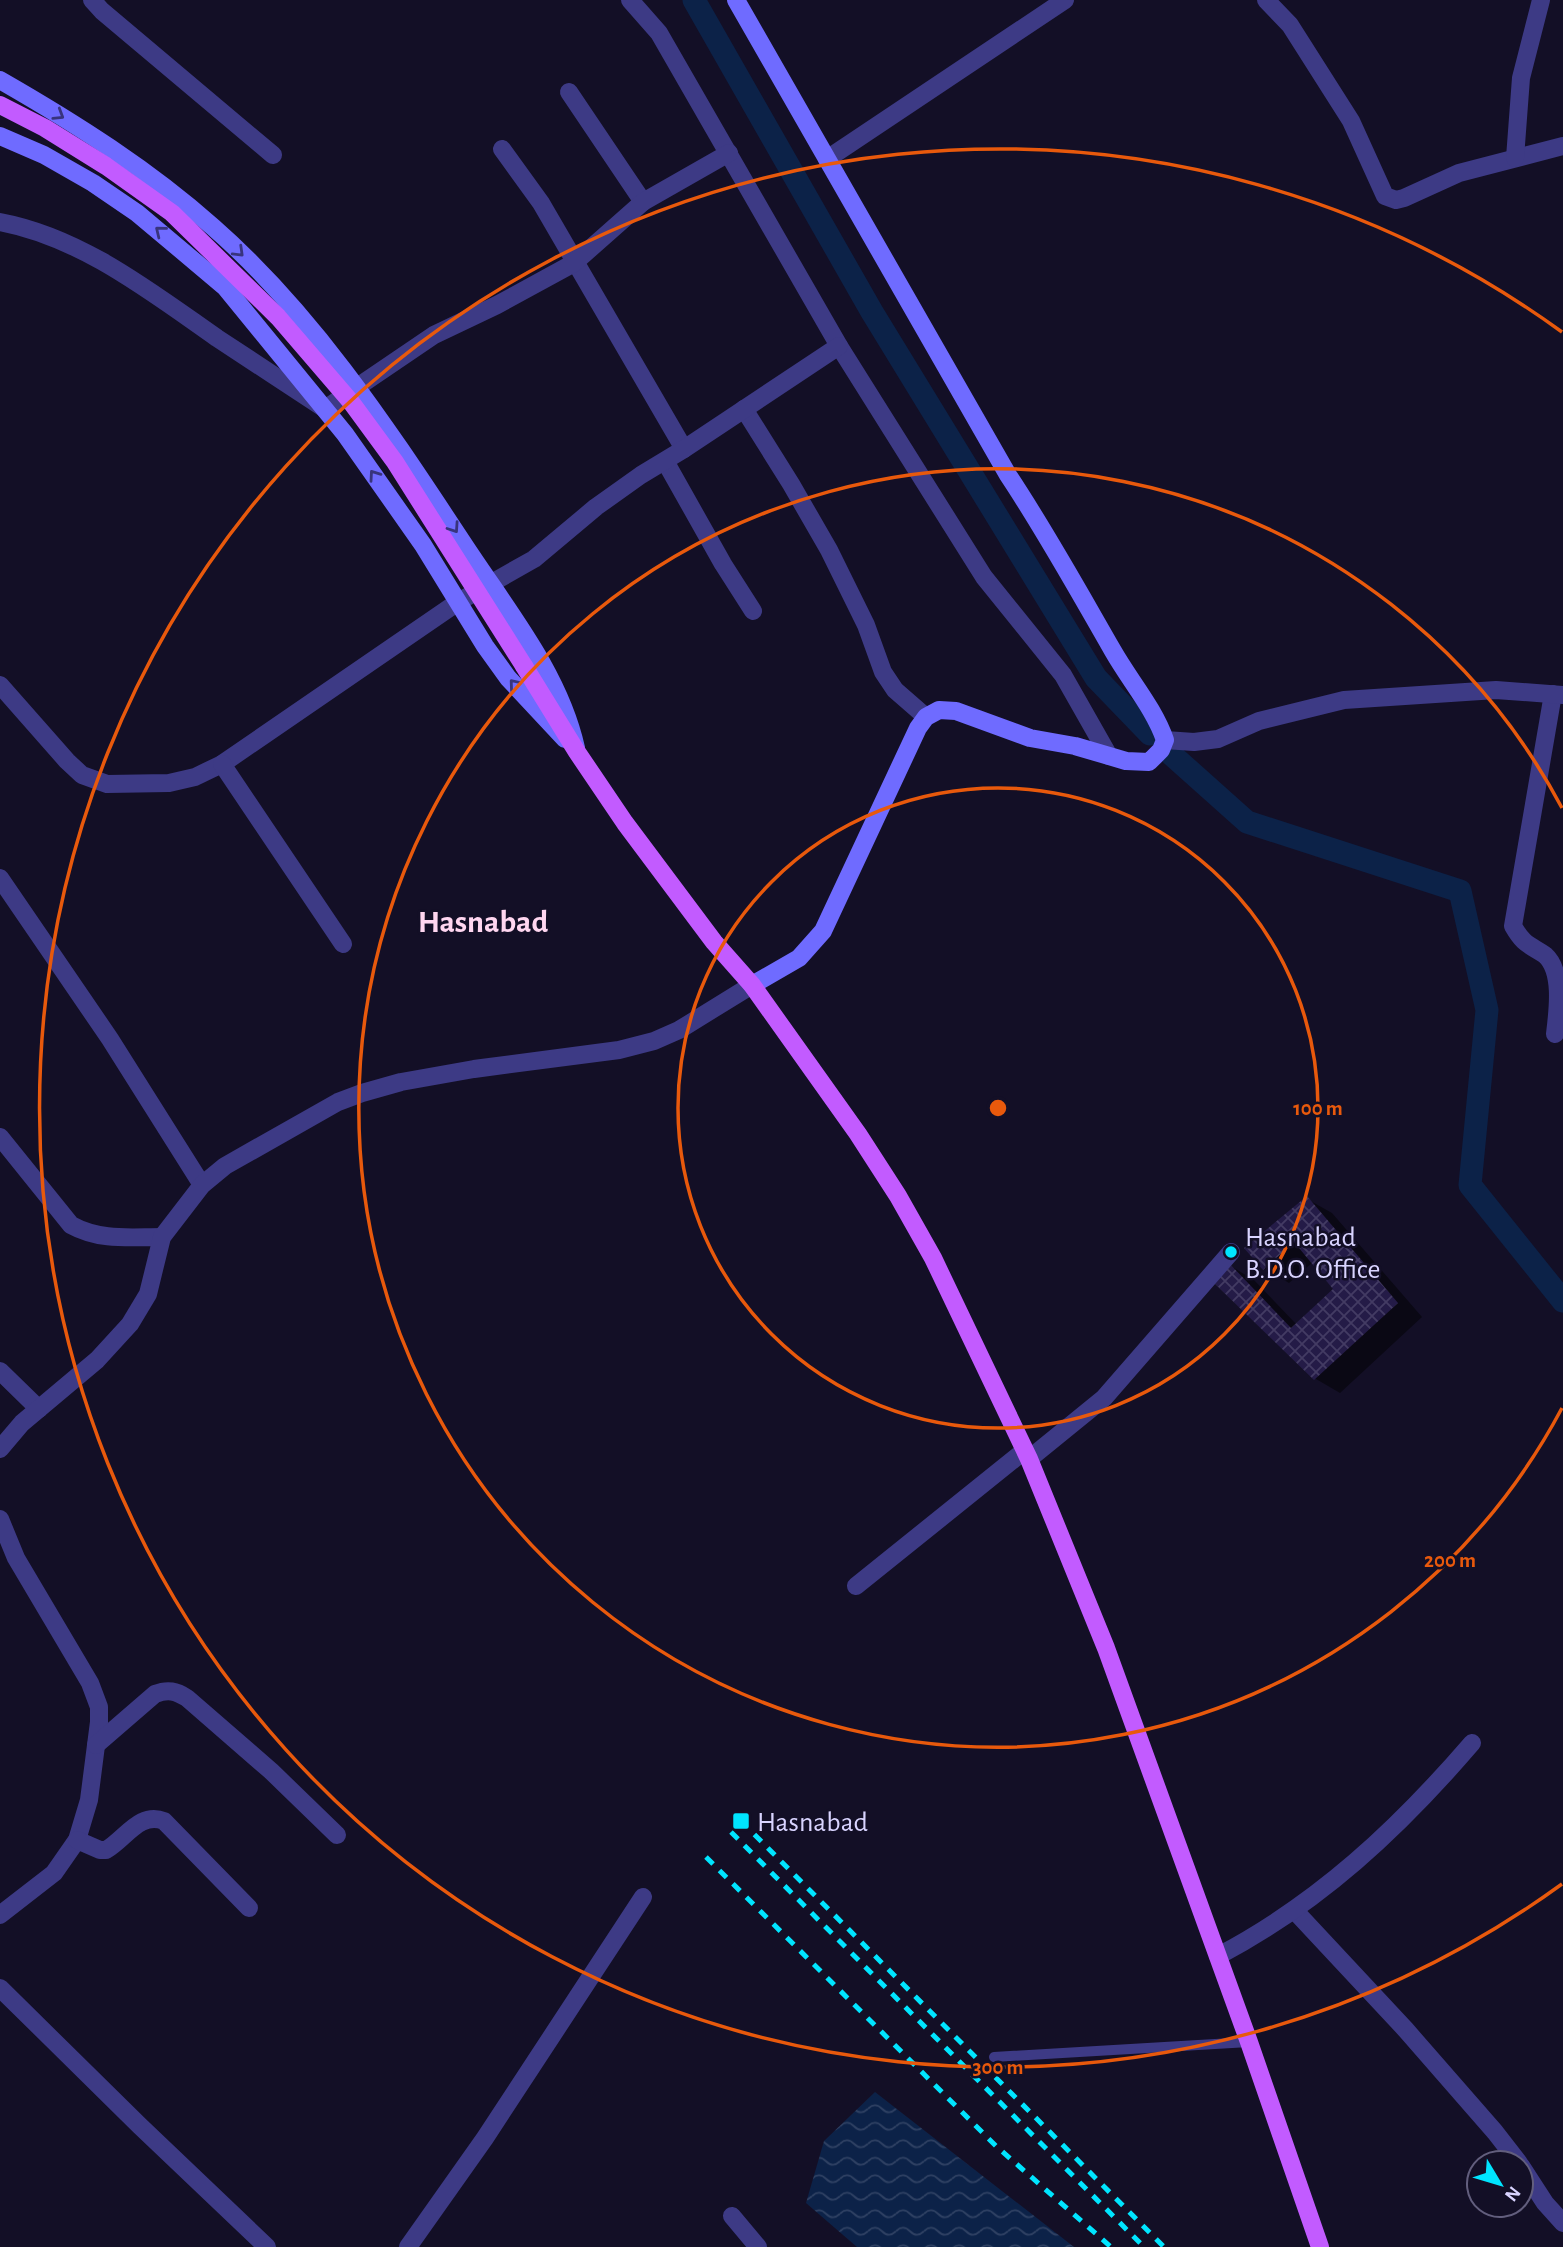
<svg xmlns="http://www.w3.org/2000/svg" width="1563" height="2247" font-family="'Alegreya Sans',sans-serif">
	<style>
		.water { fill: url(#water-waves) }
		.shadow { fill: #0007 }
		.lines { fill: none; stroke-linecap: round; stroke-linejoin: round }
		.canal { stroke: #0c2248; stroke-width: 23 }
		.building { fill: url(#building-cross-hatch) }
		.lane { stroke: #3d3a85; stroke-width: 10 }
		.street { stroke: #3d3a85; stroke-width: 18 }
		.secondary { stroke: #6f6bff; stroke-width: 18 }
		.primary { stroke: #c25bff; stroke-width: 18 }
		.rail { stroke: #00e5ff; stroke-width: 5; stroke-dasharray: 10 9; stroke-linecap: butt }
		.primary-bridge { stroke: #c25bff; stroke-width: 18 }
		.oneway { stroke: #38347d }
		.ring { fill: none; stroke: #e8590c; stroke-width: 3.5 }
		.poi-dot { fill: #00e5ff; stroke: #130f26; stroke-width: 2.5 }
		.labels { text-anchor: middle; stroke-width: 5; stroke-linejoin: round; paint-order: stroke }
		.poi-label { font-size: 28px; fill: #d9d4ff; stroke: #130f26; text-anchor: start }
		.quarter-label { font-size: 32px; font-weight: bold; fill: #ffd6f0; stroke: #130f26 }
		.centre { fill: #e8590c; stroke: #130f26; stroke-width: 3.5 }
		.ring-label { font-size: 21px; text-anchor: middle; font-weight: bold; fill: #e8590c; stroke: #130f26; stroke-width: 5; stroke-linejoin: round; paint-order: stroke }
	</style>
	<defs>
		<pattern id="water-waves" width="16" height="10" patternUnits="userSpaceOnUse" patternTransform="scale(1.75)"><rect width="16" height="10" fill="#0c2248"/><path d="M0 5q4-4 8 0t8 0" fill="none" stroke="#2f4163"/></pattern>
		<pattern id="building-cross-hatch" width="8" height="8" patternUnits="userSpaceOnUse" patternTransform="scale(1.75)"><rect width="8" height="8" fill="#241b47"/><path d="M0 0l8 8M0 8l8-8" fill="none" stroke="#433b63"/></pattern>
	</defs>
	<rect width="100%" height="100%" fill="#130f26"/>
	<path class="water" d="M875 2092 1074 2247H857L806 2203 824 2141Z"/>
	<path class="shadow" d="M1307 1199 1332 1213 1422 1317 1340 1393 1316 1379 1212 1279 1229 1265 1254 1280 1297 1325 1336 1289 1313 1262 1289 1283 1264 1268Z"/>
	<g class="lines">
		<g class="canal">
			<path d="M694 0 872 312 1096 678 1150 734"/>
			<path d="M1172 755 1247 822 1460 891 1487 1010 1470 1185 1563 1301"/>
		</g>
	</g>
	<path class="building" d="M1307 1196 1398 1303 1314 1380 1210 1279 1229 1263 1291 1328 1333 1289 1294 1242 1263 1270 1244 1248Z"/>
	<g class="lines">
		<path class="lane" d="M994 2057 1249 2042"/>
		<g class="street">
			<path d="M92 0 102 11 273 155"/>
			<path d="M630 0 659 33 839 346 984 577 1063 675 1109 756"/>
			<path d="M1266 0 1290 25 1351 121 1385 196 1396 200 1404 198 1459 173 1563 146"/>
			<path d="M569 92 643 202"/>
			<path d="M502 149 541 203 684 449"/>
			<path d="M1515 158 1521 78 1541 0"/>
			<path d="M827 159 1065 0"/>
			<path d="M0 222C81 237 151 292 217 338 253 362 289 385 325 409L434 335 497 305 574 263 643 202 729 153"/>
			<path d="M744 409 791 484 829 550 866 625 883 672 895 690 926 717"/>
			<path d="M665 461 723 564 753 611"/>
			<path d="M0 685 67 761 82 775 107 784 169 783 195 777 222 764 458 602 534 559 596 507 641 475 684 449 839 346"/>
			<path d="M1553 694 1513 926C1524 945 1528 944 1545 955 1563 971 1558 1009 1555 1034"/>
			<path d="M1165 740 1194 742 1218 739 1259 721 1344 700 1496 690 1563 695"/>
			<path d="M222 764 343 944"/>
			<path d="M0 878 110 1039 202 1185"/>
			<path d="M0 1137 71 1225C100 1241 130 1237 162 1237"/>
			<path d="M0 1371 39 1409"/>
			<path d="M0 1449 22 1423 97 1360 130 1324 148 1294 162 1237 202 1185 225 1166 338 1102 362 1093 401 1082 474 1069 619 1050 654 1041 679 1030 752 985"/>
			<path d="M1029 1459 1104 1398 1231 1252"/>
			<path d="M0 1519 16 1558 90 1683 99 1707V1722L89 1800 77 1840 54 1873 0 1915"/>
			<path d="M856 1586 1024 1451"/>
			<path d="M96 1745 155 1694C168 1689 176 1691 187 1698L271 1771 337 1835"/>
			<path d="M77 1840 100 1850H106C125 1839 140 1811 164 1821L249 1908"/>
			<path d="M1295 1911 1406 2030 1495 2132 1519 2163"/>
			<path d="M1218 1956C1319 1903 1398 1829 1472 1743"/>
			<path d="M0 1988 140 2126 267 2247"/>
			<path d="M1521 2166 1545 2203 1563 2223"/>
			<path d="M732 2216 758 2247"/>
			<path d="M408 2247 485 2138 643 1897"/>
		</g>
		<g class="secondary">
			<path d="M736 0 1008 475C1046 532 1079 592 1113 651 1130 681 1154 708 1165 740L1161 750 1149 762 1126 761 1075 746 1030 738 956 711 939 710 926 717 918 728 823 931 799 958 752 985"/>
			<path d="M0 80C75 123 149 170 213 227 318 319 394 439 471 555 511 615 560 676 576 748"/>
			<path d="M0 136 44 155 93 183 137 213 225 287 345 434 423 545 485 646 508 678 565 739"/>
		</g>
		<path class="primary" d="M524 666 577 752 625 823 714 942 752 985 858 1134 898 1196 933 1258 1029 1459 1106 1648 1249 2042 1320 2247"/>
		<g class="rail">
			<path d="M741 1821 1164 2247"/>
			<path d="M731 1832 1144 2247"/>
			<path d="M706 1857 996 2146 1111 2247"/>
		</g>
		<path class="primary-bridge" d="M0 105 45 128 106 166 172 213 278 317 351 402 395 462 524 666"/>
	</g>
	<defs><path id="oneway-chevron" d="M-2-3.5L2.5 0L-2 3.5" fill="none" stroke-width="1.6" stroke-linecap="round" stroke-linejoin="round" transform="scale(1.75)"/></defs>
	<g class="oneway">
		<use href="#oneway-chevron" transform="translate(59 115) rotate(32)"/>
		<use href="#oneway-chevron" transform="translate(160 231) rotate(-141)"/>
		<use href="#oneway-chevron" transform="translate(239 252) rotate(44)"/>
		<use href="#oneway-chevron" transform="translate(374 475) rotate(-125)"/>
		<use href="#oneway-chevron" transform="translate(454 528) rotate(56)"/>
		<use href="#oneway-chevron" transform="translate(514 684) rotate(-130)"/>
	</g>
	<g class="ring">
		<circle cx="998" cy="1108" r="320"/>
		<path d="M1562 1408A639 639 0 1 1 1562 808"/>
		<path d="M1562 1884A959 959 0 1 1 1562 332"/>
	</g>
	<g class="poi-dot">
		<circle cx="1231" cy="1252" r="7"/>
		<rect x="732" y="1812" width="18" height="18" rx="3.5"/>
	</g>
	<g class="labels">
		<g class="poi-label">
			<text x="1245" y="1246">Hasnabad<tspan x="1245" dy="32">B.D.O. Office</tspan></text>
			<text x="757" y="1831">Hasnabad</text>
		</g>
		<g class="quarter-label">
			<text x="483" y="932">Hasnabad</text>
		</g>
	</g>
	<circle cx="998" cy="1108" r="10" class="centre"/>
	<g class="ring-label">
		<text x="1318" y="1115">100 m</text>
		<text x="1450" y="1567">200 m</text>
		<text x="998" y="2074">300 m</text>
	</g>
	<g transform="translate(1500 2184) rotate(128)"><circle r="33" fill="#130f26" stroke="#625e7d" stroke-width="2"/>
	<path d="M0-5L12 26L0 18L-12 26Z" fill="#00e5ff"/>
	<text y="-10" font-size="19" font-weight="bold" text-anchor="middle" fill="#d9d4ff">N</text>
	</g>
</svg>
